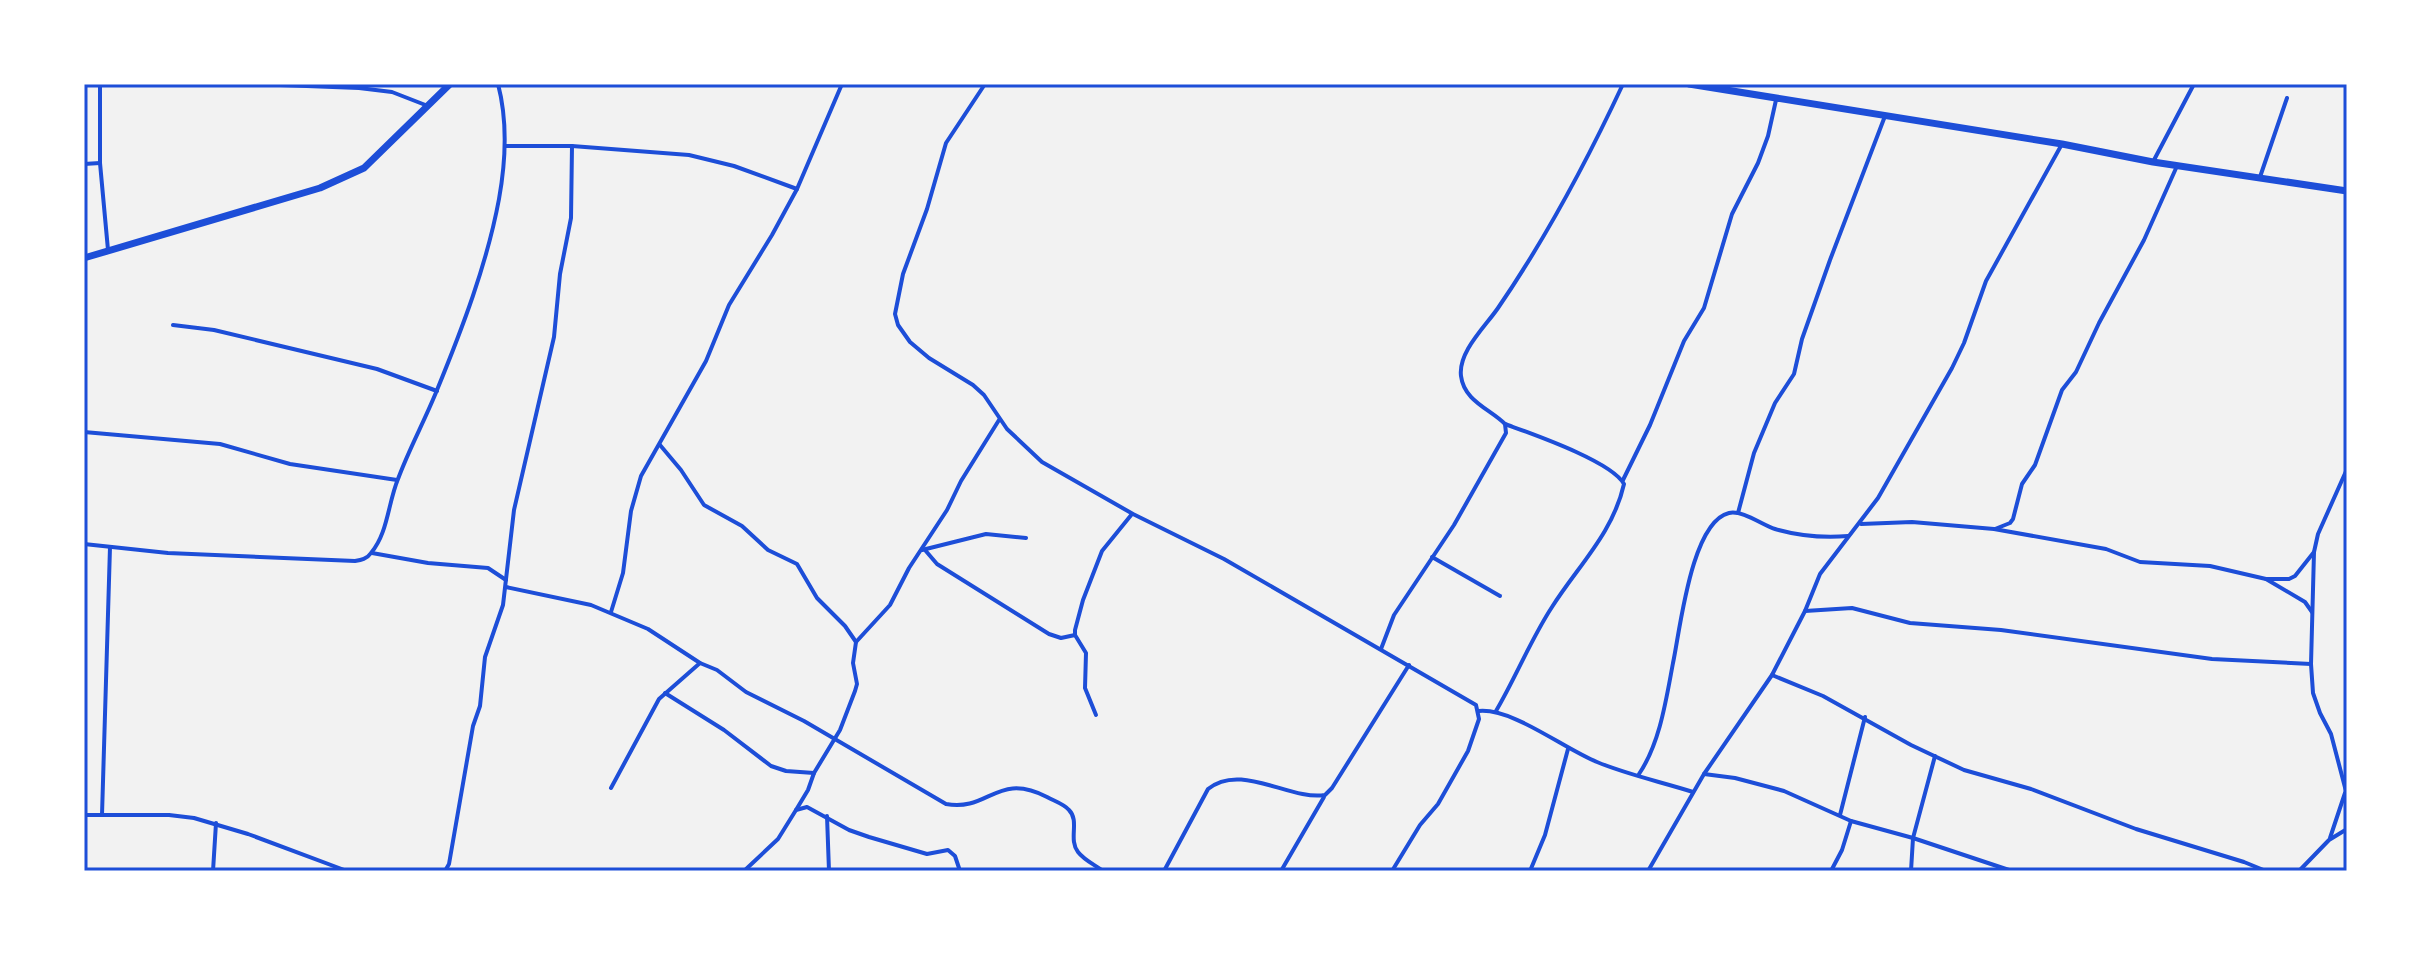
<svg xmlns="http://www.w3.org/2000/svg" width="2431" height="955" font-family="Literata,serif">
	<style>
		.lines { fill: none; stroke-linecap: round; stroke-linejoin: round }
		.minor { stroke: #1d4ed8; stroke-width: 4 }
		.trunk { stroke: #1d4ed8; stroke-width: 7 }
		.neatline { fill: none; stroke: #1d4ed8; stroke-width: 3 }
	</style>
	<rect width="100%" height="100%" fill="#f2f2f2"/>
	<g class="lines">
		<g class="minor">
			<path d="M100 84V163L108 250"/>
			<path d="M253 84 359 88 392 92 428 106"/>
			<path d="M985 84 946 143 927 209 903 274 895 314 898 325 910 342 929 358 973 385 984 395 1007 429 1042 462 1133 514 1224 559 1476 705 1479 719 1468 751 1438 804 1420 825 1392 871"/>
			<path d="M505 146H572L689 155 734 166 797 189"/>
			<path d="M2154 160 2194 84"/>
			<path d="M84 164 100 163"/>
			<path d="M2260 177 2287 98"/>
			<path d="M173 325 214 330 377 369 437 391"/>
			<path d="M84 432 220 444 290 464 397 480"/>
			<path d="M660 445 681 470 704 505 742 526 768 550 797 564 817 598 845 626 856 642"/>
			<path d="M2347 469 2318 534 2314 552 2311 664 2313 693 2320 713 2331 734 2347 795"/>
			<path d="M1623 480 1650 425 1684 341 1704 308 1732 214 1758 163 1768 136 1776 100"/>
			<path d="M1738 513 1754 453 1775 403 1794 374 1802 339 1830 260 1885 116"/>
			<path d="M1861 524 1912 522 1994 529 2106 549 2140 562 2210 566 2266 579H2289L2295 576 2314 552"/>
			<path d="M1995 529 2010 523 2013 519 2022 484 2035 465 2062 390 2076 372 2099 323 2144 240 2177 166"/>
			<path d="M84 544 168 553 355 561C361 560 367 559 371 553 388 533 388 503 398 479 409 449 425 420 437 390 462 329 487 264 499 199 506 160 508 122 498 84"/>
			<path d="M922 550 986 534 1026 538"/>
			<path d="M925 550 937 564 1049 634 1061 638 1075 635"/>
			<path d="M372 553 428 563 488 568 506 580"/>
			<path d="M1432 557 1500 596"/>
			<path d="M2266 579 2305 602 2312 612"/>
			<path d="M506 587 591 605 648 629 700 663 717 670 746 692 804 721 946 804C989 812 997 771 1047 797 1054 801 1064 804 1069 810 1080 821 1068 839 1078 852 1084 860 1095 865 1103 871"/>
			<path d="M1805 611 1852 608 1910 623 2001 630 2212 659 2311 664"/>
			<path d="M611 612 623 573 631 511 641 476 706 361 729 305 772 235 797 189 842 84"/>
			<path d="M1381 649 1394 615 1454 525 1506 433 1505 424C1490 409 1464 401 1461 376 1458 352 1485 327 1498 308 1546 238 1587 161 1623 84"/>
			<path d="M1772 675 1823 696 1911 745 1964 770 2031 789 2136 829 2244 862 2266 871"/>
			<path d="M665 693 724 730 771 766 786 771 814 773"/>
			<path d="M1479 711C1513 708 1564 749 1597 762 1628 775 1662 782 1693 792"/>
			<path d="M1496 711C1516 677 1531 639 1552 607 1578 566 1613 533 1624 484 1611 461 1532 434 1505 424"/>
			<path d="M1096 715 1085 688 1086 653 1075 635V630L1083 600 1102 551 1132 514"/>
			<path d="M1639 774C1660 743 1666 700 1673 663 1680 631 1691 522 1729 513 1743 510 1762 525 1775 529 1799 536 1823 538 1848 536"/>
			<path d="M1704 774 1735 778 1784 791 1851 821 1913 838 2012 871"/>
			<path d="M611 788 659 699 700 663"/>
			<path d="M796 810 808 790 814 773 840 730 855 691 857 684 853 663 856 642 890 605 909 568 947 510 961 481 999 420"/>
			<path d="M84 815H169L194 818 248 834 347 871"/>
			<path d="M102 815 110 547"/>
			<path d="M1840 815 1865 717"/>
			<path d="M827 816 829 871"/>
			<path d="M2330 838 2345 793"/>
			<path d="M213 871 216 823"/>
			<path d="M445 871 449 864 473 726 480 706 485 657 503 605 514 510 554 337 560 274 571 218 572 146"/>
			<path d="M744 871 778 839 796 810 807 807 849 830 869 837 927 854 948 850 955 856 960 871"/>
			<path d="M1164 871 1208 789C1241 762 1290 801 1325 795L1332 788 1409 665"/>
			<path d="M1281 871 1324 797"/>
			<path d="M1530 871 1545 835 1568 749"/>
			<path d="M1648 871 1704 774 1772 675 1805 611 1820 574 1878 498 1952 368 1964 343 1986 281 2062 144"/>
			<path d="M1831 871 1842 850 1851 821"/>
			<path d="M1911 871 1913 838 1935 756"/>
			<path d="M2299 871 2329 840 2347 829"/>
		</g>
		<g class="trunk">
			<path d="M1689 84 2062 144 2153 162 2347 191"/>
			<path d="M84 258 320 188 364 168 450 84"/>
		</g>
	</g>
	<rect width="2431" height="955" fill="none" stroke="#ffffff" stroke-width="172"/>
	<rect x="86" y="86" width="2259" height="783" class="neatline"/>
</svg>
